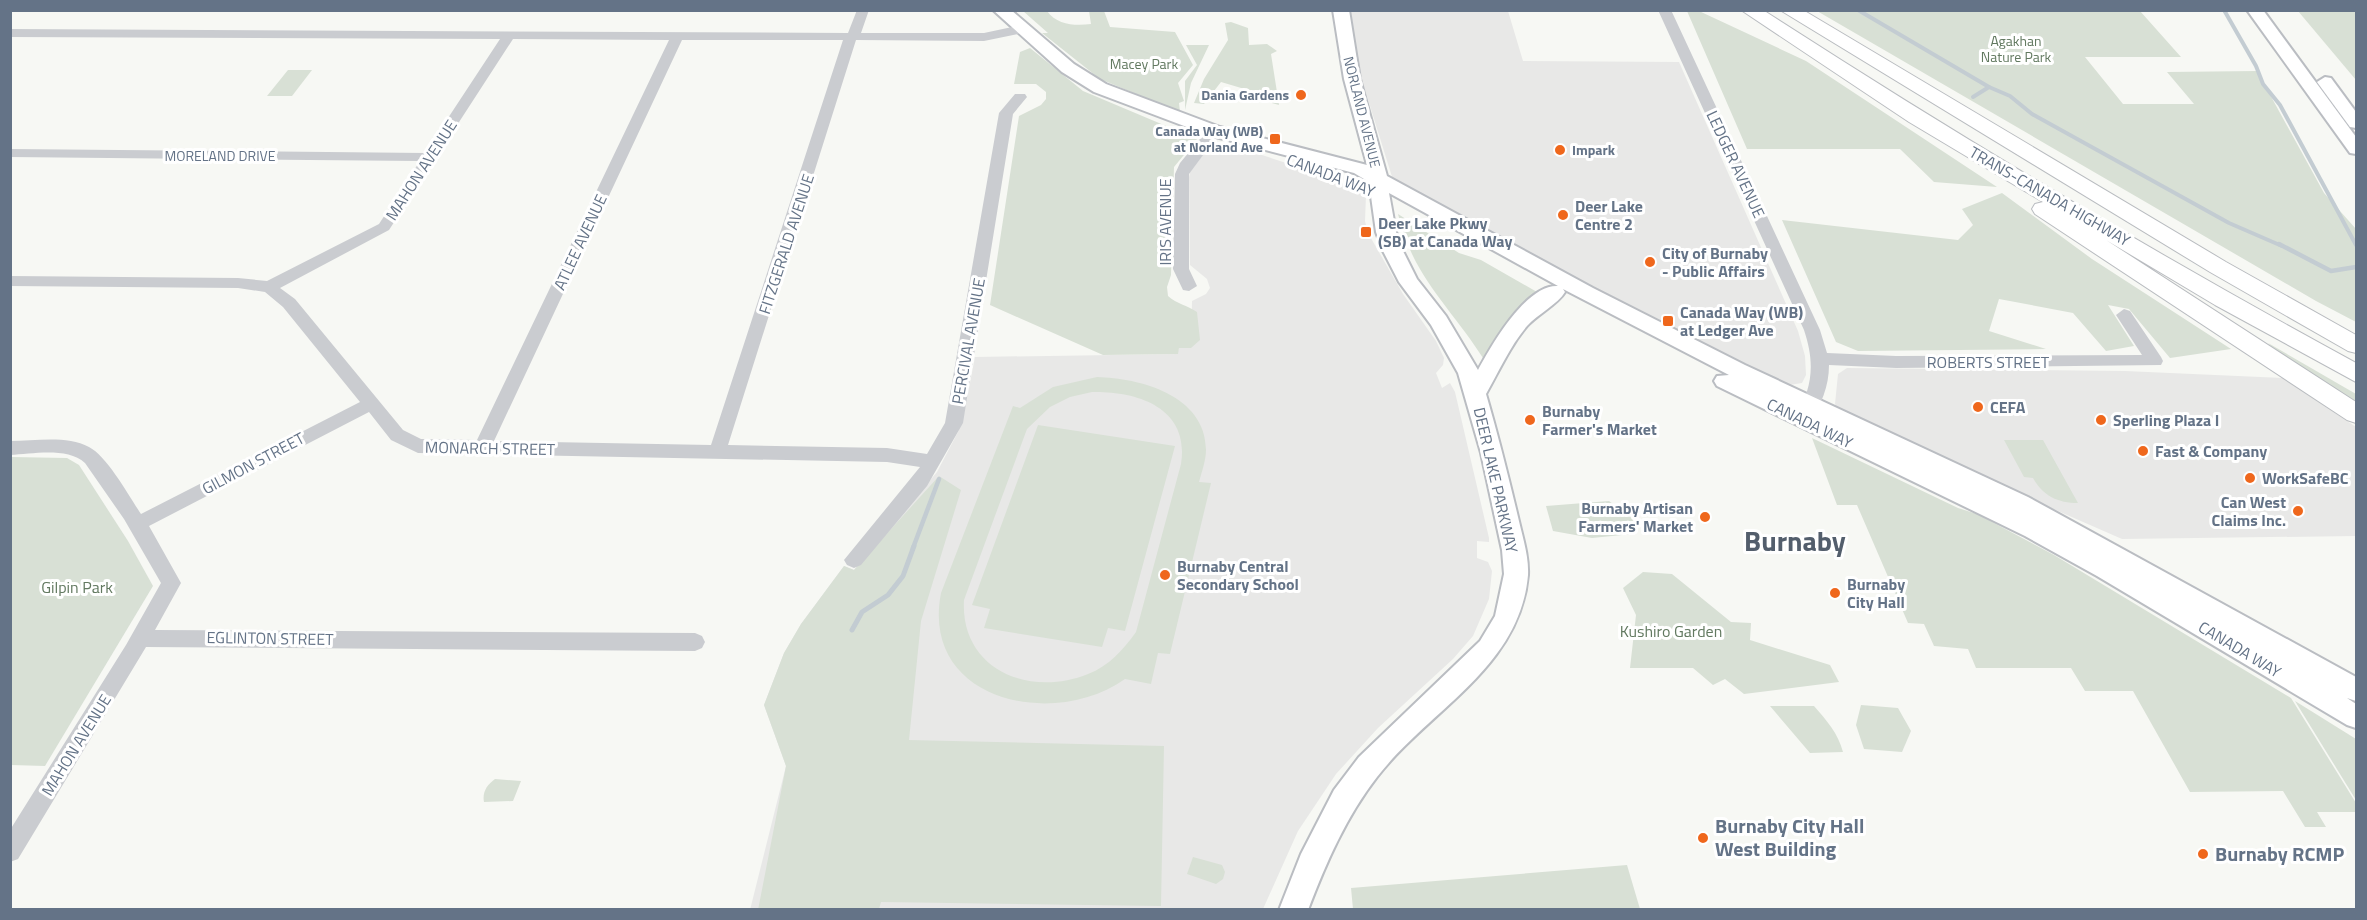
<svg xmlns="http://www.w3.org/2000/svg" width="2367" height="920" font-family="'Titillium Web',sans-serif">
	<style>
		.built { fill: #e8e8e7 }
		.green { fill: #d8e0d5; fill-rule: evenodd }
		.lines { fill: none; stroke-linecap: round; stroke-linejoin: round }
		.stream-far2 { stroke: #c3ccd2; stroke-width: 4 }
		.stream-far1 { stroke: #c3ccd2; stroke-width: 4.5 }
		.stream { stroke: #c3ccd2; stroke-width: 5 }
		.major-casing { stroke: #babdc2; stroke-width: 4 }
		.highway-casing { stroke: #b9bcc0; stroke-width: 2 }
		.minor { fill: #caccd0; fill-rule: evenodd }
		.major { fill: #fff; fill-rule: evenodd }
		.highway { fill: #fff; fill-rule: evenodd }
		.poi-dot { fill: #ef671c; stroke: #fff; stroke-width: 2 }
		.labels { text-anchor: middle; stroke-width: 6; stroke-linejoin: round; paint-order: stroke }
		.far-park-label { font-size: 14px; fill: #627960; stroke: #fff }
		.far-poi-label { font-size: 14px; font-weight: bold; fill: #647387; stroke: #fff; text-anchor: end }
		.far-street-label { font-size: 14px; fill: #647387; stroke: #fff }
		.street-label { font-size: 16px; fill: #647387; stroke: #fff }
		.poi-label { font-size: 16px; font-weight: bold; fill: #647387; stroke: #fff; text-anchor: start }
		.park-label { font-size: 16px; fill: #627960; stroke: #fff }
		.near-poi-label { font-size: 20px; font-weight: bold; fill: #647387; stroke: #fff; text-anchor: start }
		.town-label { font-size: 28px; font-weight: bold; fill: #535e6c; stroke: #fff }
	</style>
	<rect width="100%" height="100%" fill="#f7f8f4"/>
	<g class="built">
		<path d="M1349 11H1508L1523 61 1679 62 1798 331 1805 356 1806 375 1802 383 1783 386 1692 336 1639 313 1393 180 1357 64Z"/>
		<path d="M1212 143H1225L1332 178 1366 195 1365 221 1368 233 1403 294 1436 341 1444 358 1443 365 1436 373 1442 388 1450 383 1455 392 1489 538V542L1477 541V558L1488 562 1492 571 1489 599 1473 636 1453 659 1378 728 1336 774 1298 831 1263 909 750 910 786 766 764 705 784 653 801 624 844 566 854 570 937 472 958 432 964 414 975 357 1177 354 1179 348H1191L1192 301 1206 294 1210 288 1207 279 1190 265 1189 177 1190 172Z"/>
		<path d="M1847 368 2125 371 2283 378 2356 427V536L2122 539 1850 420 1837 409 1835 404 1838 374Z"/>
	</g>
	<g class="green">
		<path d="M1023 11H1047C1057 25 1075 26 1091 24L1089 11H1104L1110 27 1175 32 1193 65 1178 83 1184 101 1179 103 1180 112 1100 79 1042 33H1048Z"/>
		<path d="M1687 11H1699L1806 61 1997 187 1934 182 1900 149H1747Z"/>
		<path d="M1817 11H2140L2181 57H2085L2123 104H2194L2167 72 2257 71 2324 193 2356 229V322L2316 301Z"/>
		<path d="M2298 11H2356V80Z"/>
		<path d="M1231 22 1248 28 1249 45 1267 44 1277 51 1271 54 1279 105 1255 98 1258 93 1221 82 1204 104 1194 103 1204 79 1228 40 1225 23Z"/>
		<path d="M1186 45H1209L1191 83 1185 110V81L1197 65Z"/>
		<path d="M1030 48 1083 91 1197 139 1174 167 1171 275 1167 287 1168 296C1177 304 1187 305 1197 312L1200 340 1191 348H1179L1178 354 1103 355 990 305 1019 116 1041 105 1046 99V92L1036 84H1014L1020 52Z"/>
		<path d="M288 70H312L292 96H267Z"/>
		<path d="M2002 193 2092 259 2231 349 2170 358 2129 309 2108 305 2134 346 2106 351 2073 313 1999 299 1989 331 2046 349 1858 351 1836 342 1782 220 1958 240 1973 225 1962 209Z"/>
		<path d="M1398 214 1459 253 1481 260 1537 292 1538 294C1513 318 1500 328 1488 361H1485C1451 307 1413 278 1398 214Z"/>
		<path d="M2268 343 2356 394V407L2285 361Z"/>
		<path d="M1097 377C1139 378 1206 395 1206 450 1206 460 1202 471 1199 482L1211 483 1170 654 1158 653 1151 684 1125 679C1053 730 920 701 941 593L1013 406 1020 408 1053 387ZM1092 392C1138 391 1190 408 1181 464L1136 632C1123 650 1109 666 1088 674 1029 698 960 669 964 600L1027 429 1050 407 1070 397Z"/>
		<path d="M1038 425 1175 446 1125 631 1108 628 1102 647 984 628 990 609 972 605Z"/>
		<path d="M1812 438 1958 508 1977 514 2054 555 2291 698 2356 803V812H2317L2326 827H2305L2283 791 2190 792 2133 691H2085L2071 668H1976L1968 649 1934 646 1924 624 1908 623 1857 505H1837Z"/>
		<path d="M2004 440H2043L2078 503C2058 503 2043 496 2033 478L2024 477Z"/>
		<path d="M11 457 67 458 79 465 128 541 153 586 45 766 11 765Z"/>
		<path d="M939 476 961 490 921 621 909 740 1164 746 1161 906 881 902 879 909 758 910 786 766 764 705 784 653 801 624 844 566 854 570Z"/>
		<path d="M1609 501 1633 519 1632 534 1592 538 1553 531 1546 506Z"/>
		<path d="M1643 572 1672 574 1731 622 1751 623 1750 640 1830 665 1839 682 1744 694 1725 679 1713 685 1693 668H1630L1636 615 1623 588Z"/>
		<path d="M2295 701 2356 739V800Z"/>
		<path d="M1861 705 1898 708 1911 731 1902 752 1864 749 1856 725Z"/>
		<path d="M1770 706H1814C1827 721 1838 733 1843 752L1810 753Z"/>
		<path d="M495 779 521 781 513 801 484 802C482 792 487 785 495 779Z"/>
		<path d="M1193 857 1222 865 1225 872 1223 879 1216 884 1187 874Z"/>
		<path d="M1627 865 1640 909H1353L1351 888Z"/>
	</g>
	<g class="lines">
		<g class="stream-far2">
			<path d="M1858 10 1989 87 2010 96 2032 114 2229 223 2282 246"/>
			<path d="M2224 10 2256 66 2263 84 2280 105 2356 245"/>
			<path d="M1973 97 1989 87"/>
		</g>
		<g class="stream-far1">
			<path d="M2279 244 2331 271 2356 267"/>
			<path d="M913 548 939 479"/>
		</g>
		<path class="stream" d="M852 630 862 612 888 595 903 576 914 546"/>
		<g class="major-casing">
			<g id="major">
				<path d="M993 10H1011L1074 64 1106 84 1220 127 1367 165 1344 79 1333 10H1349L1360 79 1387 176 1593 288 1745 365 2028 497 2356 677V701L2347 698 2356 704V728L2347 725 2097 576 2025 536 1717 386 1714 381 1717 376 1729 375 1563 289 1565 292C1558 304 1538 314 1527 326 1510 346 1499 371 1486 394 1498 435 1508 475 1518 517 1522 535 1529 556 1528 575 1520 668 1429 710 1377 777 1346 817 1326 863 1308 910H1279L1301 854 1334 790 1359 757 1480 641 1495 616 1504 574 1502 550 1481 453 1458 373 1431 325 1399 282 1383 251 1376 232 1369 182 1354 173 1208 135 1094 92 1062 72ZM1389 193 1558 286C1526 284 1491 346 1478 370L1446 316 1417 279 1403 251 1396 232Z"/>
				<path d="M2247 10H2263L2356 137V154L2350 153Z"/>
				<path d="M2325 77 2331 78 2356 112V128L2350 127 2317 82Z"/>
			</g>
		</g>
		<g class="highway-casing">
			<g id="highway">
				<path d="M1741 10H1763C1956 135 2154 253 2356 363V382L2215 305 2106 240 2356 402V423L2347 420 2035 214 2032 209 2035 204 2043 202 1909 122Z"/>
				<path d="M1780 10H1803L2226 262 2356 335V353L2348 351 2210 272Z"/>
			</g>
		</g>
		<g class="minor">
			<path d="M857 10H869L861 33H984L1022 25 1028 29 1027 32 984 41 856 40 728 445 887 448 927 454 945 423 999 113 1015 94H1025L1027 97 1013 114 963 423 927 486 861 565 854 568 847 565 844 560 920 467 887 462 418 453 391 440 369 412 149 526 181 583 155 630 695 633 702 636 705 642 702 648 695 651 146 647 18 859 10 862V830L126 645 161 583 124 519 85 463C67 447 33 454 10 455V441C35 441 67 435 89 447 107 456 129 496 141 514L360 402 283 307 265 292 238 288 10 286V276L238 278 267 281 379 224 420 161 10 157V149L425 153 500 39 10 37V29L848 33ZM513 39 669 40 477 440 421 439 403 430 295 299 280 288 389 230ZM682 40H843L711 445 494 441Z"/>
			<path d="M1658 10H1671L1820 330 1827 353 1896 356 2142 355 2116 315 2124 309 2130 311 2161 357 2163 361 2161 365 1896 368 1829 365C1829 387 1821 404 1810 423H1798L1795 418C1813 387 1815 363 1804 330Z"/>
			<path d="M1214 127 1221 131 1189 174V269L1197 286 1189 291 1183 290 1173 269 1175 174 1180 163 1209 128Z"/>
		</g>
		<use href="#major" class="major"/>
		<use href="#highway" class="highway"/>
	</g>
	<g class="poi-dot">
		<circle cx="1301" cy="95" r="6"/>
		<rect x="1269" y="133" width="12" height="12" rx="3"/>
		<circle cx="1560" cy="150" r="6"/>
		<circle cx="1563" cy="215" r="6"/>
		<rect x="1360" y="226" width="12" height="12" rx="3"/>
		<circle cx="1650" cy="262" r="6"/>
		<rect x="1662" y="315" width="12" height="12" rx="3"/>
		<circle cx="1978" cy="407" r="6"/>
		<circle cx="1530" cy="420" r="6"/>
		<circle cx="2101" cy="420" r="6"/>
		<circle cx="2143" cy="451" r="6"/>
		<circle cx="2250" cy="478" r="6"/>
		<circle cx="2298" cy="511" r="6"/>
		<circle cx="1705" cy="517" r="6"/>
		<circle cx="1165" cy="575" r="6"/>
		<circle cx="1835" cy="593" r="6"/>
		<circle cx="1703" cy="838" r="6"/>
		<circle cx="2203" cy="854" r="6"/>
	</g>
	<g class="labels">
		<g class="far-park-label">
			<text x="2016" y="46">Agakhan<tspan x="2016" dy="16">Nature Park</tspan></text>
			<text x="1144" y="69">Macey Park</text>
		</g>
		<g class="far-poi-label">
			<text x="1289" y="100">Dania Gardens</text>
			<text x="1263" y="136">Canada Way (WB)<tspan x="1263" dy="16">at Norland Ave</tspan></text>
			<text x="1572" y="155" text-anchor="start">Impark</text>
		</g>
		<g class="far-street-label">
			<text transform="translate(1362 112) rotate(76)" y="5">NORLAND AVENUE</text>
			<text x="220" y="161">MORELAND DRIVE</text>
		</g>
		<g class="street-label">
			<text transform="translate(1736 164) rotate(65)" y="6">LEDGER AVENUE</text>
			<text transform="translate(421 170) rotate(-57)" y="6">MAHON AVENUE</text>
			<text transform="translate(1331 175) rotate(21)" y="6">CANADA WAY</text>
			<text transform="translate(2050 196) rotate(30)" y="6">TRANS-CANADA HIGHWAY</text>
			<text transform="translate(1165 222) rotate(-90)" y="6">IRIS AVENUE</text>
			<text transform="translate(580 242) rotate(-65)" y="6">ATLEE AVENUE</text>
			<text transform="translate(786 244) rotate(-72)" y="6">FITZGERALD AVENUE</text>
			<text transform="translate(968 341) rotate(-80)" y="6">PERCIVAL AVENUE</text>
			<text x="1988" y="368">ROBERTS STREET</text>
			<text transform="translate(1810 423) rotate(26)" y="6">CANADA WAY</text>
			<text transform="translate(490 448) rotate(1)" y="6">MONARCH STREET</text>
			<text transform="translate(253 463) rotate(-28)" y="6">GILMON STREET</text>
			<text transform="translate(1496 480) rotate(77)" y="6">DEER LAKE PARKWAY</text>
			<text transform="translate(270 638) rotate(1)" y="6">EGLINTON STREET</text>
			<text transform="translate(2240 649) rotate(31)" y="6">CANADA WAY</text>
			<text transform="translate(76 745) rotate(-58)" y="6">MAHON AVENUE</text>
		</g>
		<g class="poi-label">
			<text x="1575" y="212">Deer Lake<tspan x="1575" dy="18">Centre 2</tspan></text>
			<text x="1378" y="229">Deer Lake Pkwy<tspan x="1378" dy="18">(SB) at Canada Way</tspan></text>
			<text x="1662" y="259">City of Burnaby<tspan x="1662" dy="18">- Public Affairs</tspan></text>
			<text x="1680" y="318">Canada Way (WB)<tspan x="1680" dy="18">at Ledger Ave</tspan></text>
			<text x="1990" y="413">CEFA</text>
			<text x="1542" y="417">Burnaby<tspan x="1542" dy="18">Farmer's Market</tspan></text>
			<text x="2113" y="426">Sperling Plaza I</text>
			<text x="2155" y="457">Fast &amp; Company</text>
			<text x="2262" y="484">WorkSafeBC</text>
			<text x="2286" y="508" text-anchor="end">Can West<tspan x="2286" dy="18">Claims Inc.</tspan></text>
			<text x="1693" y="514" text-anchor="end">Burnaby Artisan<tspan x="1693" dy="18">Farmers' Market</tspan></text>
			<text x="1177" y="572">Burnaby Central<tspan x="1177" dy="18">Secondary School</tspan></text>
			<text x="1847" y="590">Burnaby<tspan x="1847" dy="18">City Hall</tspan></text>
		</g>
		<g class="park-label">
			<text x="77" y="593">Gilpin Park</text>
			<text x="1671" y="637">Kushiro Garden</text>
		</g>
		<g class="near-poi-label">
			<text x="1715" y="833">Burnaby City Hall<tspan x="1715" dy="23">West Building</tspan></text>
			<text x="2215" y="861">Burnaby RCMP</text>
		</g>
		<g class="town-label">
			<text x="1795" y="551">Burnaby</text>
		</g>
	</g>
	<rect width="2367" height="920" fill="none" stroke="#647387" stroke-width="24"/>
</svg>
